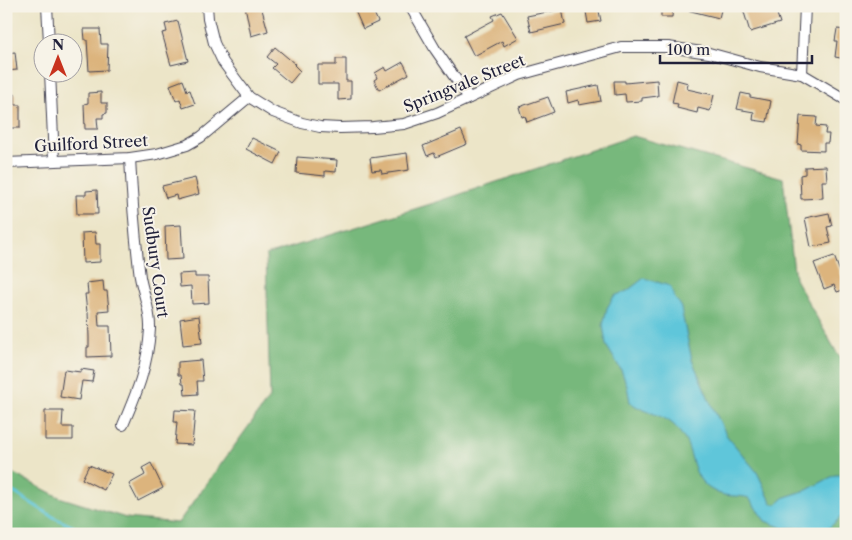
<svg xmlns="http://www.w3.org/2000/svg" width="852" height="540" font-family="'Libre Caslon Text',serif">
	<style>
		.forest { fill: #77b87b; stroke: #4c6d5b }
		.water { fill: #5ec6da; stroke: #40748a }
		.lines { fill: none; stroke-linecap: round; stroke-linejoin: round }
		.stream { stroke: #5ec6da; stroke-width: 3 }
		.building { fill: #dcb47d }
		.minor-casing { stroke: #403f50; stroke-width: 12 }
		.minor { stroke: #fff; stroke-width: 10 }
		.labels { text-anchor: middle; stroke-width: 4; stroke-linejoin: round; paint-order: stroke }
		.street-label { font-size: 16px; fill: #22223b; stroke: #f7f3e8 }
	</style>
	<rect width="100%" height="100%" fill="#f7f3e8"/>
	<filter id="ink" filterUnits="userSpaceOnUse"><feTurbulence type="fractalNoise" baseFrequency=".02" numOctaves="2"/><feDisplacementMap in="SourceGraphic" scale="10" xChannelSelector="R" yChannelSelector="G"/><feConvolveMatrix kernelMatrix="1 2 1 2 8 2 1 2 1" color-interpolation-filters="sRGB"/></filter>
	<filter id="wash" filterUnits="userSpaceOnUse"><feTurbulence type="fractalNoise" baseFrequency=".0096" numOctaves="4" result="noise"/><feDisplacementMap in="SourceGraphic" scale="20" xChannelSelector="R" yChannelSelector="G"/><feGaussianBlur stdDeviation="1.12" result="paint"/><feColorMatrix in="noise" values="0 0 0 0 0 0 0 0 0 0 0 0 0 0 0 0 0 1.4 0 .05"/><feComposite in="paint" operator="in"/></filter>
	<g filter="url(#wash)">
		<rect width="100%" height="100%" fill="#ece5c8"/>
		<path class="forest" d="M633 136 783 178 795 279 837 353 846 362V534H6V470L59 497 126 518 178 523 270 397 266 255 437 202Z"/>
		<path class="water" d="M644 278 670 286 675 299 680 304 692 360 712 406 727 436 757 472 772 504H777L785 497 807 490 835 475H840L846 480C846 493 849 509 839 519 834 524 828 527 825 534H814L804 527 783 528 765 521 749 498C737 494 726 499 712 490 694 480 694 461 687 444 684 437 679 431 674 425 661 413 643 413 630 402L627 386 621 370 606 345 603 325 607 308 614 296 627 291Z"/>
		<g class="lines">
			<path class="stream" d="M6 490 15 493 55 518 89 534"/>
		</g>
		<g id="blocks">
			<g class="building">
				<path d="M245 6H261L268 31 251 36Z"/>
				<path d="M353 6H371L378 22 363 29Z"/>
				<path d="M585 6H598L601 21 588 23Z"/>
				<path d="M661 6H673L672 17H661Z"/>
				<path d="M683 6H722L719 18 683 9Z"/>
				<path d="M752 6H771L773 12 776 11 780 23 750 32 743 9Z"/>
				<path d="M562 9 565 24 531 32 527 16Z"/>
				<path d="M502 12 518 38 504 46 502 41 474 56 464 36 494 20 492 16Z"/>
				<path d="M178 21 188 61 171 65 162 33 167 32 165 24Z"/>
				<path d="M84 29H100L101 44H108L107 70 89 71 87 40H85Z"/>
				<path d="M837 29 846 30V59L835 57 837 41H835Z"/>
				<path d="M275 47 295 64 294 65 300 71 290 83 272 68 276 64 267 57Z"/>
				<path d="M15 52 17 70 6 71V53Z"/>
				<path d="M336 59H346V81H351V99L338 100V84H318V65H336Z"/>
				<path d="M403 62 409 74 379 90 374 80 377 78 375 73 385 67 387 71Z"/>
				<path d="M183 80 187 91 190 90 195 104 183 108 180 99 176 101 170 85Z"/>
				<path d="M657 80 658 96 642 98V101L626 102 625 94 615 95 614 81H625V83Z"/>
				<path d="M677 80 688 83 687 89 714 95 710 111 698 108 697 113 677 108 678 104 672 103Z"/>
				<path d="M598 85 601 101 579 105 578 100 568 103 566 92Z"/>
				<path d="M101 92V103H107V113L103 114V118H97L98 129H85L84 104 88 103V93Z"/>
				<path d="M741 93 750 95V97L771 101 767 122 753 120 754 112 737 109Z"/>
				<path d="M6 94H15V105H20V128H6Z"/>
				<path d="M548 97 554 112 527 122 525 116 522 117 519 107Z"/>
				<path d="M800 116 817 117 816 126 826 127 825 134H829L828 143H824V151L801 150V145L798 144Z"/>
				<path d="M461 130 467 144 436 157 434 153 427 156 423 146Z"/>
				<path d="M252 138 281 152 275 164 246 149Z"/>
				<path d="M407 153 409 170 382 174 381 170 372 171 370 158Z"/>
				<path d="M297 157 337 160 336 172 325 171V176L296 173Z"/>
				<path d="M826 166 827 181H822L823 198 801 199 800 175 805 174V167Z"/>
				<path d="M195 178 199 194 177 200 176 195 166 198 162 186Z"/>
				<path d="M97 190 98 214H77L76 195H86V191Z"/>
				<path d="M829 213 832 226 827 227 831 243 811 247 805 218Z"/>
				<path d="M181 225 183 259 166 260 165 226Z"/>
				<path d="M95 232 96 244H100V262L83 263 82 233Z"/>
				<path d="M834 256 842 277 846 276V289L837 292 834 285 824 289 814 263Z"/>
				<path d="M195 273V277H208L209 303 192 304 191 286 180 287 179 274Z"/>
				<path d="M103 281 104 291H107L109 310 98 311 99 326H110L111 356 87 357V347H89V337L88 312H87L85 294H88L87 283Z"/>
				<path d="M199 316 202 343 183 345 180 319Z"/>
				<path d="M201 360 203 381H197L198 394 185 395 184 384H182L181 375H178V362Z"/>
				<path d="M81 369 94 371 92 382 82 381 79 400 60 397 64 370 81 372Z"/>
				<path d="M175 410 195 411 192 445 175 444 177 422H174Z"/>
				<path d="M45 411H63L62 427H73V440H45Z"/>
				<path d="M151 463 163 488 138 501 129 484 145 475 142 468Z"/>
				<path d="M89 465 112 474 104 490 82 479Z"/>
			</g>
		</g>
	</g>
	<g filter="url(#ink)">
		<use href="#blocks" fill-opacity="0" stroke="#403f50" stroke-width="1"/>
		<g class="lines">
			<g class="minor-casing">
				<g id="minor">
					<path d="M47 6 49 42"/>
					<path d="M207 6 208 19 214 43 223 62 249 97 273 112 302 123 320 127 340 128 373 127 404 124 437 113 519 75 621 47H668L709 53 760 67 802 74 846 100"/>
					<path d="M410 6 435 49 469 98"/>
					<path d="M50 72 54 160"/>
					<path d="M802 74 805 6"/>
					<path d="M6 163 130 158 157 154 187 145 201 137 249 97"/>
					<path d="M123 425C137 392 148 366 150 329 151 311 143 294 140 277 135 237 132 198 130 158"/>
				</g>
			</g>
			<use href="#minor" class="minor"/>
		</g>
	</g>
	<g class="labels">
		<g class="street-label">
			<text transform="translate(464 83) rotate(-22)" y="6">Springvale Street</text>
			<text transform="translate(91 143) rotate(-3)" y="6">Guilford Street</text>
			<text transform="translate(156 262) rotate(82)" y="6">Sudbury Court</text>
		</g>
	</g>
	<rect width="852" height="540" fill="none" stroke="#f7f3e8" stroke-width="25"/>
	<g transform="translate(58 58)"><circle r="24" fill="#f7f3e8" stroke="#a29fa3"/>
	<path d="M0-4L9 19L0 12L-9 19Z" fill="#c8321e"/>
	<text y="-8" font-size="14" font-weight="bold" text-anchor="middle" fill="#22223b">N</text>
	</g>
	<path d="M660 55v8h152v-8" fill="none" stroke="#22223b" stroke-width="2.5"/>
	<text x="667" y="55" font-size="15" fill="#22223b" stroke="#f7f3e8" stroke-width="4" paint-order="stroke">100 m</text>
</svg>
